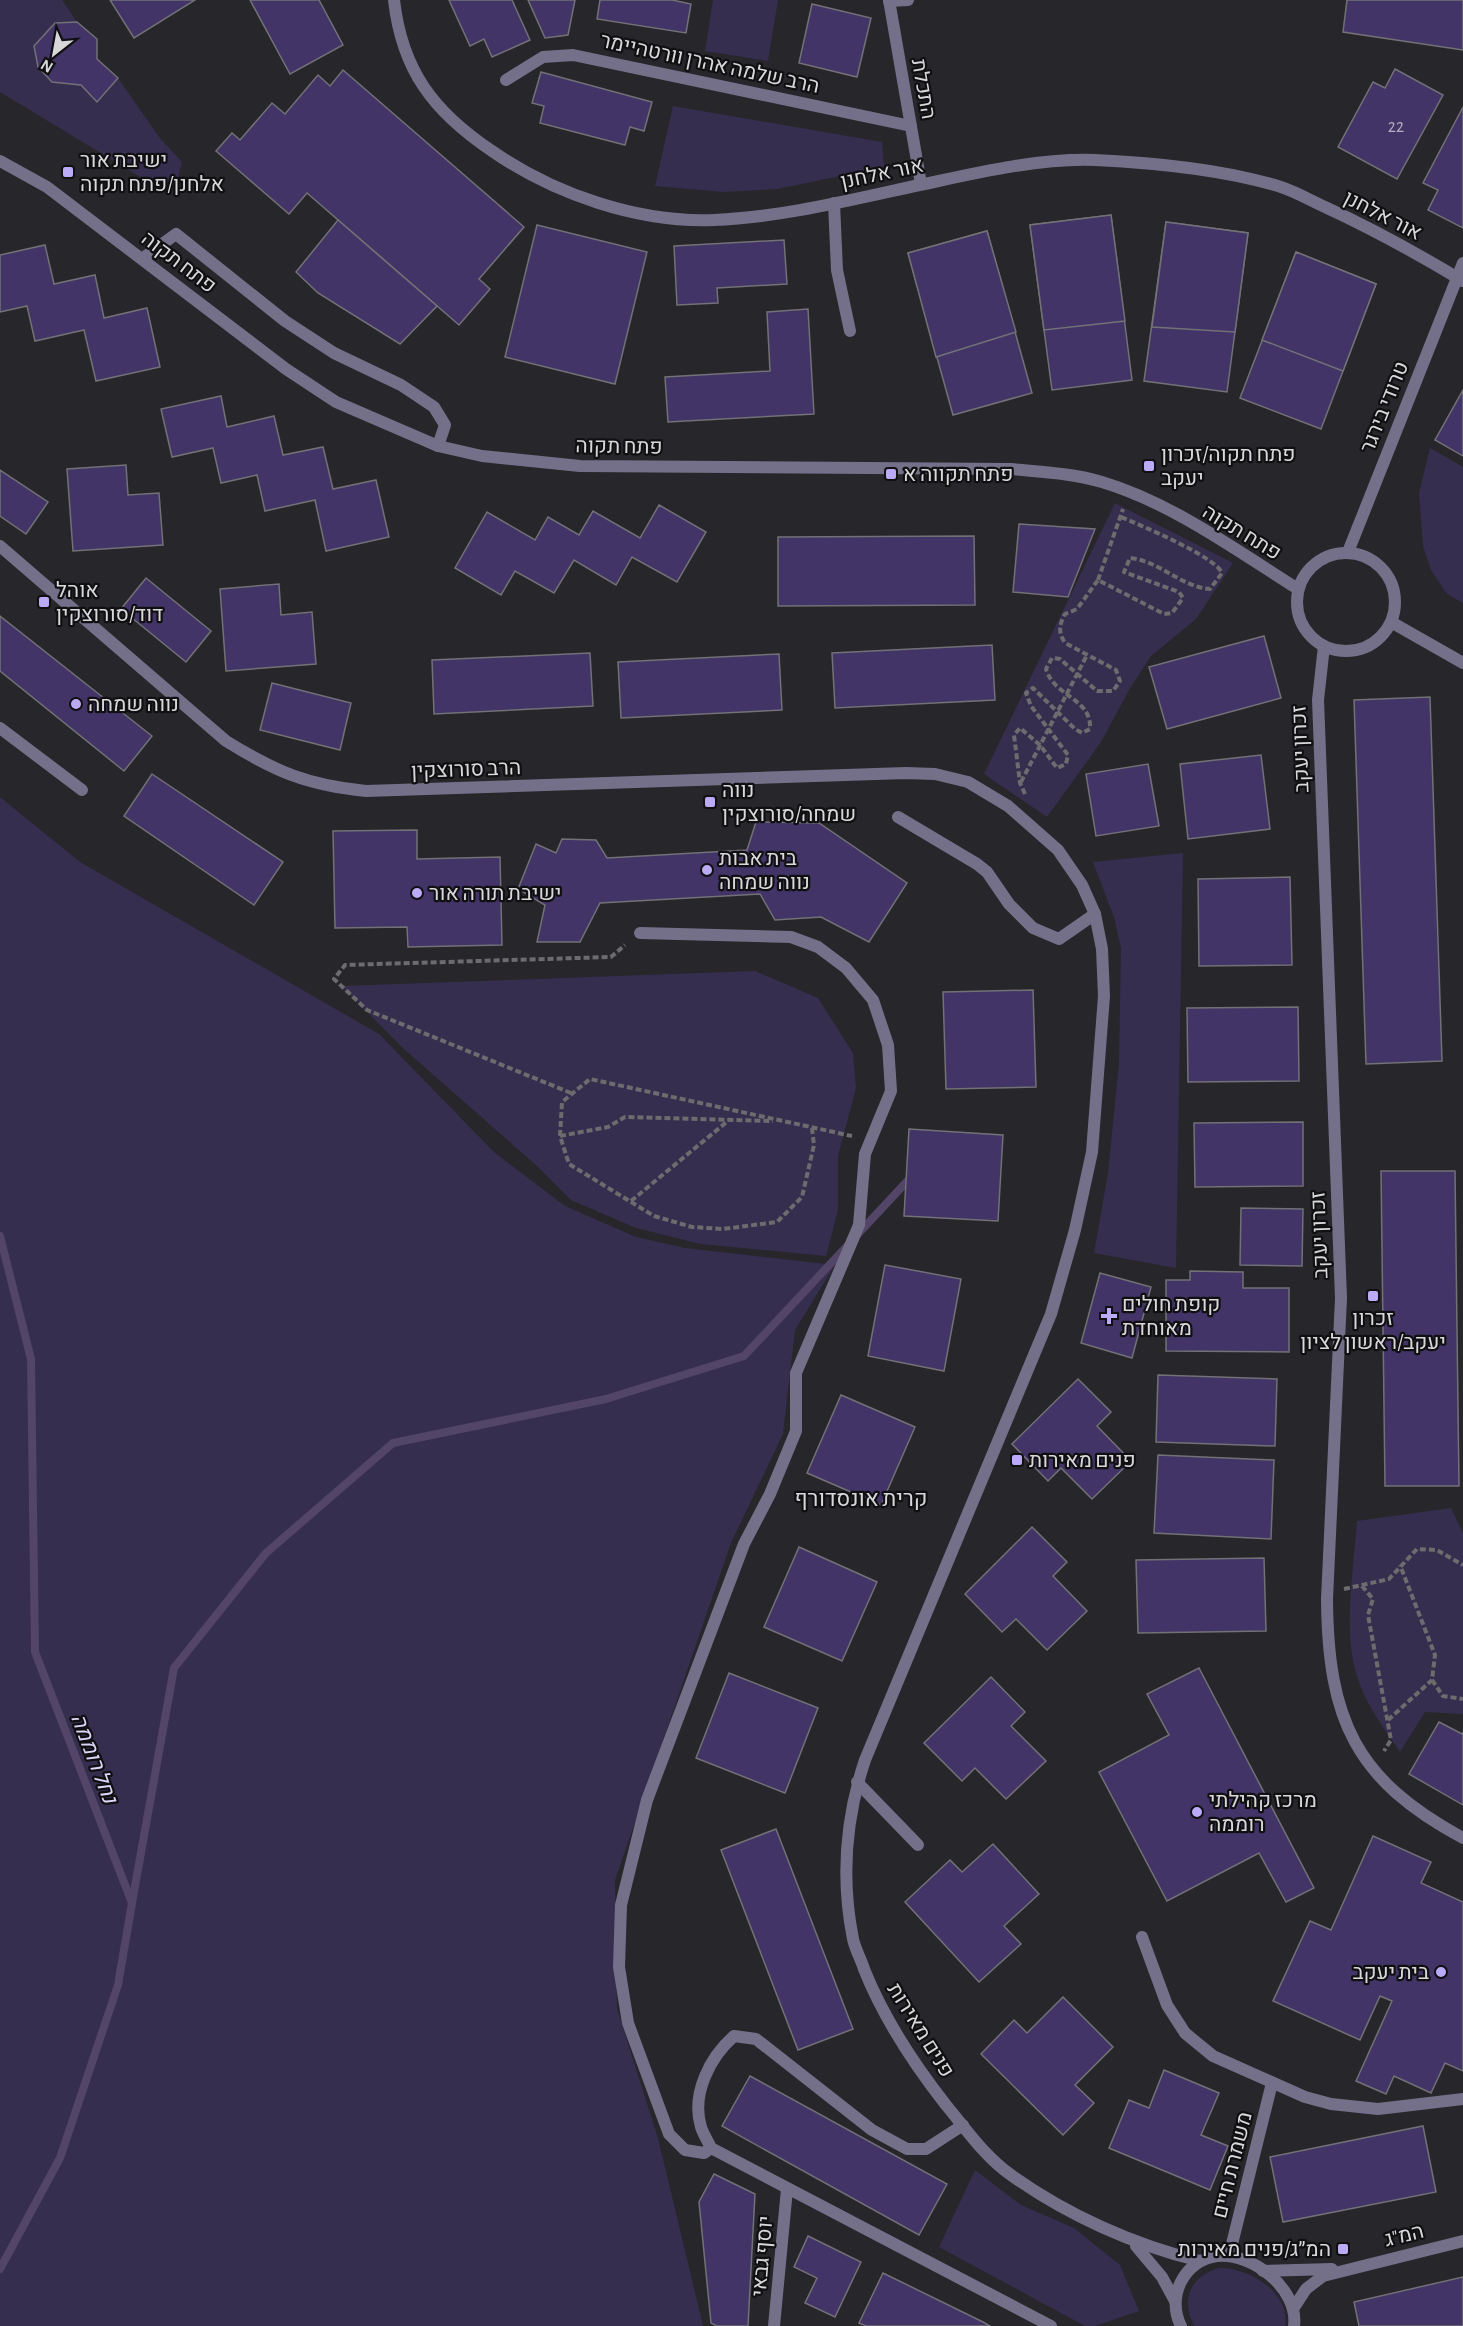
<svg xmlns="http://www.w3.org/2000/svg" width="1463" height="2326" font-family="'Alegreya Sans',Heebo,sans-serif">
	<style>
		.green { fill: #362e4f }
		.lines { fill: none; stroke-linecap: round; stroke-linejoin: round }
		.stream { stroke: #524567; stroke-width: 8 }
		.building { fill: #423467; stroke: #727176; stroke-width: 1.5 }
		.path { stroke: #6c6b6e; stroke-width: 4; stroke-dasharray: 6 3; stroke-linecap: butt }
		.service { stroke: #747089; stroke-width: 12 }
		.minor { stroke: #747089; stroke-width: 12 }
		.tertiary { stroke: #747089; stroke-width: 12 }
		.poi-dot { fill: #bbaaf6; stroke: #100f11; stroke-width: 2 }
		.labels { text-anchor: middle; stroke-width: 4.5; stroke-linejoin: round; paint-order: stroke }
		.number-label { font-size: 18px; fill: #b2aebd }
		.street-label { font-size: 21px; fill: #d8d7da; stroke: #100f11 }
		.poi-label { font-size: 21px; fill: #d8d7da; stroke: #100f11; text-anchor: start }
		.neighbourhood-label { font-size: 22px; fill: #d8d7da; stroke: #100f11 }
		.water-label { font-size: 22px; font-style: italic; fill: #ddd7f9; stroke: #100f11 }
	</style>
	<rect width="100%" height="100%" fill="#27262a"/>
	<g class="green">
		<path d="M0 0H62L77 22 53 82 81 85 97 102 118 78 159 137 182 162 177 182 152 184 0 92Z"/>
		<path d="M713 0H778L768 61 705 51Z"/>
		<path d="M673 106 882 142 884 167 777 189 724 192 655 186Z"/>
		<path d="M1430 448 1463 467V603L1447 594 1431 570 1423 546 1419 493Z"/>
		<path d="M1115 503 1233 563 1196 619 1151 656 1129 690 1101 742 1047 817 984 774Z"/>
		<path d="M0 797 80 862 379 1034 494 1152 565 1206 636 1237 685 1248 835 1265 795 1330 783 1434 731 1543 615 1880 617 2009 658 2138 703 2326H0Z"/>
		<path d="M1183 853 1176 1268 1094 1253 1108 1173 1119 1063 1121 948 1114 917 1093 862Z"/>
		<path d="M755 971 818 998 853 1053 856 1088 838 1156V1210L826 1256 701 1244 636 1228 571 1200 537 1166 404 1049 341 986Z"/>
		<path d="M1451 1508 1463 1533V1714L1425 1712 1400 1752C1383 1727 1364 1702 1356 1673 1343 1631 1354 1565 1357 1521Z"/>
		<path d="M975 2170 1021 2205 1074 2228 1120 2265 1139 2311 1095 2326H1085L939 2247Z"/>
		<path d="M1219 2268C1249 2267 1291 2293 1285 2326H1194C1180 2299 1191 2276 1219 2268Z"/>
	</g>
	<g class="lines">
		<g class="stream">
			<path d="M858 1234 912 1176"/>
			<path d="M0 1236 31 1359 35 1652 132 1903 118 1985 60 2158 0 2269"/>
			<path d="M132 1903 174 1668 266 1553 393 1443 606 1399 744 1356 849 1244"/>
		</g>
	</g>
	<g class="building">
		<path d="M110 0H195L134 38Z"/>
		<path d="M250 0H319L343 45 290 74Z"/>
		<path d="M449 0H512L530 40 492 57 484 39 470 46Z"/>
		<path d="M528 0H575L568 35 545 38Z"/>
		<path d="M600 0H672L691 4 686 33 597 19Z"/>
		<path d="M1347 0H1463V50L1343 32Z"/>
		<path d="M812 4 871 18 857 77 799 63Z"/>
		<path d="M77 22 97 39V59L118 78 97 102 81 85 52 82 38 67 34 46 55 23Z"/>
		<path d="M1395 69 1443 95 1397 179 1338 147 1373 82 1385 88Z"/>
		<path d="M343 70 524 227 479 279 490 289 459 325 307 193 289 214 216 151 232 133 240 140 272 103 285 114 318 75 330 86Z"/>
		<path d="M541 72 652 102 644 131 630 127 625 145 540 123 544 106 532 103Z"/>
		<path d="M1463 107V228L1428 210 1438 190 1423 183Z"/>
		<path d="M1111 215 1132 380 1052 390 1030 225Z"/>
		<path d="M1111 215 1125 321 1044 330 1030 225Z"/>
		<path d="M338 220 437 306 400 344 318 293 296 272Z"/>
		<path d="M1166 222 1248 233 1227 392 1144 381Z"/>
		<path d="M1166 222 1248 233 1235 332 1152 327Z"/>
		<path d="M537 225 647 252 615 384 505 357Z"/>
		<path d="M987 231 1032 393 953 415 908 253Z"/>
		<path d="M987 231 1016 332 936 357 908 253Z"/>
		<path d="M784 240 787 284 717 288 718 303 677 305 674 246Z"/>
		<path d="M45 245 54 284 95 275 104 318 147 308 160 367 96 381 84 330 35 341 27 306 0 312V255Z"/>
		<path d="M1296 252 1376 284 1321 429 1240 398Z"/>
		<path d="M1296 252 1376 284 1343 371 1262 340Z"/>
		<path d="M808 309 814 414 668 422 665 377 770 371 767 312Z"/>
		<path d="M1463 390V456L1435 440Z"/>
		<path d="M221 396 227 427 274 416 283 455 323 447 333 489 376 480 389 537 326 551 315 500 265 511 257 475 221 483 213 448 172 457 161 409Z"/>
		<path d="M126 465 128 495 159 493 163 545 73 551 67 469Z"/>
		<path d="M0 470 48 502 26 534 0 516Z"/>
		<path d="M659 505 706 532 677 582 632 557 616 585 574 560 554 593 515 571 501 595 455 568 487 512 535 540 548 517 579 535 593 511 640 538Z"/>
		<path d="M1019 524 1095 529 1068 597 1013 592Z"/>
		<path d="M974 536 975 605 778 606V537Z"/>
		<path d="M146 578 211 631 186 662 121 609Z"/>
		<path d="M279 584 281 615 312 612 316 664 226 671 220 589Z"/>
		<path d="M0 616 152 736 124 771 0 671Z"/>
		<path d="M1264 636 1281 698 1167 729 1149 667Z"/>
		<path d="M992 645 995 700 835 708 832 653Z"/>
		<path d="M590 653 593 706 434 714 432 660Z"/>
		<path d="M779 654 782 710 621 718 618 662Z"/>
		<path d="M272 683 351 703 340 750 260 730Z"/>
		<path d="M1430 697 1442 1061 1366 1064 1354 700Z"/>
		<path d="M1261 755 1270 829 1188 839 1180 764Z"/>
		<path d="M1148 764 1159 826 1096 836 1086 774Z"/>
		<path d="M152 774 283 862 254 905 124 816Z"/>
		<path d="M756 822 819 823 907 883 869 942 821 917 775 920 760 894 600 903 580 942H537L545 905 518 889 536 844 556 853 562 839 596 840 607 858 747 850Z"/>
		<path d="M417 830V859L500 857 502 945 408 947 407 927 335 928 333 831Z"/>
		<path d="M1290 877 1292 965 1199 966 1198 879Z"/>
		<path d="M1033 990 1036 1087 946 1089 943 992Z"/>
		<path d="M1298 1007 1299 1081 1188 1082 1187 1008Z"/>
		<path d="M1303 1122V1186L1195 1187 1194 1123Z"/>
		<path d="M909 1129 1003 1135 998 1221 904 1216Z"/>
		<path d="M1381 1171H1455L1459 1486H1385Z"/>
		<path d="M1241 1208 1303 1209 1302 1266 1240 1265Z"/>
		<path d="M885 1265 961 1279 944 1371 868 1356Z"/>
		<path d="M1190 1271 1243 1272V1288H1289V1352L1166 1351V1280H1190Z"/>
		<path d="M1100 1273 1151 1287 1132 1358 1081 1343Z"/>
		<path d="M1158 1375 1277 1379 1275 1446 1156 1442Z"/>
		<path d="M1078 1379 1111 1412 1097 1426 1131 1461 1092 1499 1061 1468 1048 1481 1012 1444Z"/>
		<path d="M841 1395 915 1427 881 1505 807 1473Z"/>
		<path d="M1158 1455 1274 1460 1271 1539 1154 1533Z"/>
		<path d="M1032 1527 1067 1562 1053 1576 1087 1611 1047 1650 1016 1619 1002 1632 965 1594Z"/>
		<path d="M799 1547 877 1582 842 1661 764 1627Z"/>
		<path d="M1264 1558 1266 1631 1138 1633 1136 1560Z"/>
		<path d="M1199 1668 1314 1888 1286 1902 1259 1853 1167 1901 1099 1772 1169 1735 1147 1694Z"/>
		<path d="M729 1673 818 1708 785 1793 696 1758Z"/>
		<path d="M991 1677 1025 1712 1011 1726 1046 1761 1006 1799 975 1768 962 1781 924 1743Z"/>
		<path d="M1439 1722 1462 1734 1463 1732V1805L1409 1774Z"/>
		<path d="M776 1829 853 2029 798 2050 721 1850Z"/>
		<path d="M1373 1836 1431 1862 1421 1883 1463 1902V2071L1445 2063 1431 2093 1394 2076 1386 2094 1356 2081 1392 2001 1380 1996 1360 2040 1273 2001 1310 1921 1331 1930Z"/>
		<path d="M993 1844 1039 1894 1004 1926 1021 1944 979 1982 905 1902 950 1860 962 1872Z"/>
		<path d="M1063 1997 1113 2047 1075 2085 1094 2103 1063 2135 981 2054 1014 2020 1027 2033Z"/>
		<path d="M1164 2070 1219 2093 1201 2135 1228 2146 1210 2190 1109 2148 1129 2100 1149 2108Z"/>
		<path d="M750 2076 947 2184 919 2235 722 2126Z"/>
		<path d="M1423 2126 1436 2192 1283 2222 1270 2157Z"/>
		<path d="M714 2174 755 2194 748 2326H717L711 2323 699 2202Z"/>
		<path d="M808 2236 861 2262 835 2317 805 2303 817 2278 794 2267Z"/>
		<path d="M883 2273 983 2322 990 2326H866L859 2323Z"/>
		<path d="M1463 2277V2326H1359L1354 2302Z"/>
	</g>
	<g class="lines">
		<g class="path">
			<path d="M1098 580 1123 509"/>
			<path d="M1021 782 1087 655"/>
			<path d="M1025 794 1020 783 1014 735 1020 728 1040 745 1057 768 1066 764 1068 755 1031 706 1026 693 1033 688 1075 729 1082 733 1090 729C1092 698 1054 697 1046 669L1052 658 1060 659 1097 691H1113L1120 681 1116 670 1065 643C1058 632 1059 625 1065 614L1077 609 1098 580 1164 614 1172 613 1183 598 1179 592 1124 572 1130 558C1160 561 1181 587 1210 589L1222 573C1216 557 1140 525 1121 517"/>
			<path d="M571 1093 367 1010 334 979 345 965 611 957 625 945"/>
			<path d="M812 1128 814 1145 802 1197 777 1222 723 1229 692 1227 654 1216 569 1164 560 1136 562 1102 590 1079 852 1136"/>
			<path d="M560 1136 608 1127 625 1117 773 1121"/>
			<path d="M631 1201 729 1120"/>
			<path d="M1362 1586 1373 1599 1368 1615 1391 1740 1384 1751"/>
			<path d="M1344 1589 1389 1579 1417 1549 1437 1550 1463 1565"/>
			<path d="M1432 1680 1443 1696 1463 1699"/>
			<path d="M1388 1720 1432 1680 1435 1655 1400 1565"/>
		</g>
		<g class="service">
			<path d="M834 203 837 270 850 331"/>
			<path d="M143 258 176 234 285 321 334 353 401 385 434 407 445 425 438 446"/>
			<path d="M0 728 82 790"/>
			<path d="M898 817 977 864 987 872 1009 904 1033 928 1059 939 1095 914"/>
			<path d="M640 933 791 937 818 947 846 968 873 1000 888 1045 891 1091 865 1154 859 1225 796 1373V1431L770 1494 744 1544 647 1800 621 1905 619 1967 628 2023 669 2134 685 2150 704 2153 711 2148"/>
			<path d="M857 1782 918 1845"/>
			<path d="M1142 1937 1167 2005 1185 2033 1213 2056 1305 2097 1331 2104 1378 2109 1463 2099"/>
			<path d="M1229 2256 1272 2083"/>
		</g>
		<g class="minor">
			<path d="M394 0C402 71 434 112 492 151 554 194 638 223 714 220 788 217 861 197 934 182 984 171 1044 158 1095 160 1156 163 1223 169 1281 187 1296 192 1310 200 1325 207 1373 229 1418 254 1463 281"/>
			<path d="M889 0 921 184"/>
			<path d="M889 1 908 0"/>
			<path d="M506 80 543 57 573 55 911 126"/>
			<path d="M1348 552 1463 263"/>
			<path d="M1324 646 1318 700 1341 1298 1327 1599C1328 1719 1355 1780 1463 1838"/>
			<path d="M963 2125 926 2149H907L872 2130 756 2039 734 2036C710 2057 691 2094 701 2127 703 2134 708 2141 711 2148L1051 2326"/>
			<path d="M774 2326 787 2189"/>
		</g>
		<g class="tertiary">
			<path d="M0 161 47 187 286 369 336 402 438 446 482 456 580 466 1011 469C1041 472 1072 473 1102 482 1172 503 1236 550 1298 589"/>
			<path d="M0 546 226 741C276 772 307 785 366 791L906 773 935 774 968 782 1008 806 1058 850 1082 885 1095 914 1102 949 1104 996 1092 1152 1075 1230 1051 1314 865 1760C846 1817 841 1879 853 1939 855 1949 861 1959 864 1969 884 2019 913 2063 946 2105 966 2129 985 2157 1011 2175 1067 2215 1134 2245 1200 2261"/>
			<circle cx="1346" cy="602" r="49"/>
			<path d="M1391 622 1463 663"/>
			<path d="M1136 2246 1162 2277 1175 2301"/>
			<path d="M1263 2271 1332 2269"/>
			<path d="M1293 2309 1306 2289 1323 2276 1463 2241"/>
			<path d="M1181 2326C1166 2297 1184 2260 1217 2256 1252 2252 1299 2289 1294 2326"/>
		</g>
	</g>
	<g class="poi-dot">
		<rect x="62" y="166" width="12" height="12" rx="3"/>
		<rect x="1143" y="460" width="12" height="12" rx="3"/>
		<rect x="885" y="468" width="12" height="12" rx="3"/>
		<rect x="38" y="596" width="12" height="12" rx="3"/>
		<circle cx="76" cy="704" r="6"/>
		<rect x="704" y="796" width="12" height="12" rx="3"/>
		<circle cx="707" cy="870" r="6"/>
		<circle cx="417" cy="893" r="6"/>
		<rect x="1367" y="1290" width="12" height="12" rx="3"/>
		<path d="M1106 1307h6v6h6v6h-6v6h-6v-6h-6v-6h6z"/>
		<rect x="1011" y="1454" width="12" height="12" rx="3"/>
		<circle cx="1197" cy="1812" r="6"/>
		<circle cx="1441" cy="1972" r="6"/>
		<rect x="1337" y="2243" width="12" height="12" rx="3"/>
	</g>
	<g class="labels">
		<g class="number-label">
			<text x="1396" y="132">22</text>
		</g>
		<g class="street-label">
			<text transform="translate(710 63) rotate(12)" y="7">הרב שלמה אהרן וורטהיימר</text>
			<text transform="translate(924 89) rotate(80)" y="7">התכלת</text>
			<text transform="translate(882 173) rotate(-12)" y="7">אור אלחנן</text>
			<text transform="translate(1383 215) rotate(27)" y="7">אור אלחנן</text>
			<text transform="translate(179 262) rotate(37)" y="7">פתח תקוה</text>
			<text transform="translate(1384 407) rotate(-68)" y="7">טרודי בירגר</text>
			<text transform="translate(619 446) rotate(1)" y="7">פתח תקוה</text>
			<text transform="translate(1242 532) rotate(31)" y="7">פתח תקוה</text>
			<text transform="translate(1300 749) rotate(-92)" y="7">זכרון יעקב</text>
			<text transform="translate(466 769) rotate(-2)" y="7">הרב סורוצקין</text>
			<text transform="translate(1319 1235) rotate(-92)" y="7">זכרון יעקב</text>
			<text transform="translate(921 2030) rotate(58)" y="7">פנים מאירות</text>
			<text transform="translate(1232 2165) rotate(-76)" y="7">משמרת חיים</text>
			<text transform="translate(1404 2235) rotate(-14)" y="7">המ"ג</text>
			<text transform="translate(762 2256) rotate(-85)" y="7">יוסף גבאי</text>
		</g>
		<g class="poi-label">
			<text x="80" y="167">ישיבת אור<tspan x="80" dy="24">אלחנן/פתח תקוה</tspan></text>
			<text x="1161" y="461">פתח תקוה/זכרון<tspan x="1161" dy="24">יעקב</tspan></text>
			<text x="903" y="481">פתח תקווה א</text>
			<text x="56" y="597">אוהל<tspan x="56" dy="24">דוד/סורוצקין</tspan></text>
			<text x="88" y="711">נווה שמחה</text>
			<text x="722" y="797">נווה<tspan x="722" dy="24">שמחה/סורוצקין</tspan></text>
			<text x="719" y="865">בית אבות<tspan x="719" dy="24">נווה שמחה</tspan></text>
			<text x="429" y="900">ישיבת תורה אור</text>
			<text x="1122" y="1311">קופת חולים<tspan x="1122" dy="24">מאוחדת</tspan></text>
			<text x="1373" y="1325" text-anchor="middle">זכרון<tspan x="1373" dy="24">יעקב/ראשון לציון</tspan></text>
			<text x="1029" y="1467">פנים מאירות</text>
			<text x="1209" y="1807">מרכז קהילתי<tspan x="1209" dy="24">רוממה</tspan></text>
			<text x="1429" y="1979" text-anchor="end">בית יעקב</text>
			<text x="1331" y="2256" text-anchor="end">המ״ג/פנים מאירות</text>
		</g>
		<g class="neighbourhood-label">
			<text x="861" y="1506">קרית אונסדורף</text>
		</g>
		<g class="water-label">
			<text transform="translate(95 1758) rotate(69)" y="8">נחל רוממה</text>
		</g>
	</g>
	<g transform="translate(54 54) rotate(211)" stroke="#100f11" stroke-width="4.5" paint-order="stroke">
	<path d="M0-4.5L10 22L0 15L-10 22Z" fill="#d8d7da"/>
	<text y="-9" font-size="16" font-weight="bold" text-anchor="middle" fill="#d8d7da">N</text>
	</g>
</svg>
